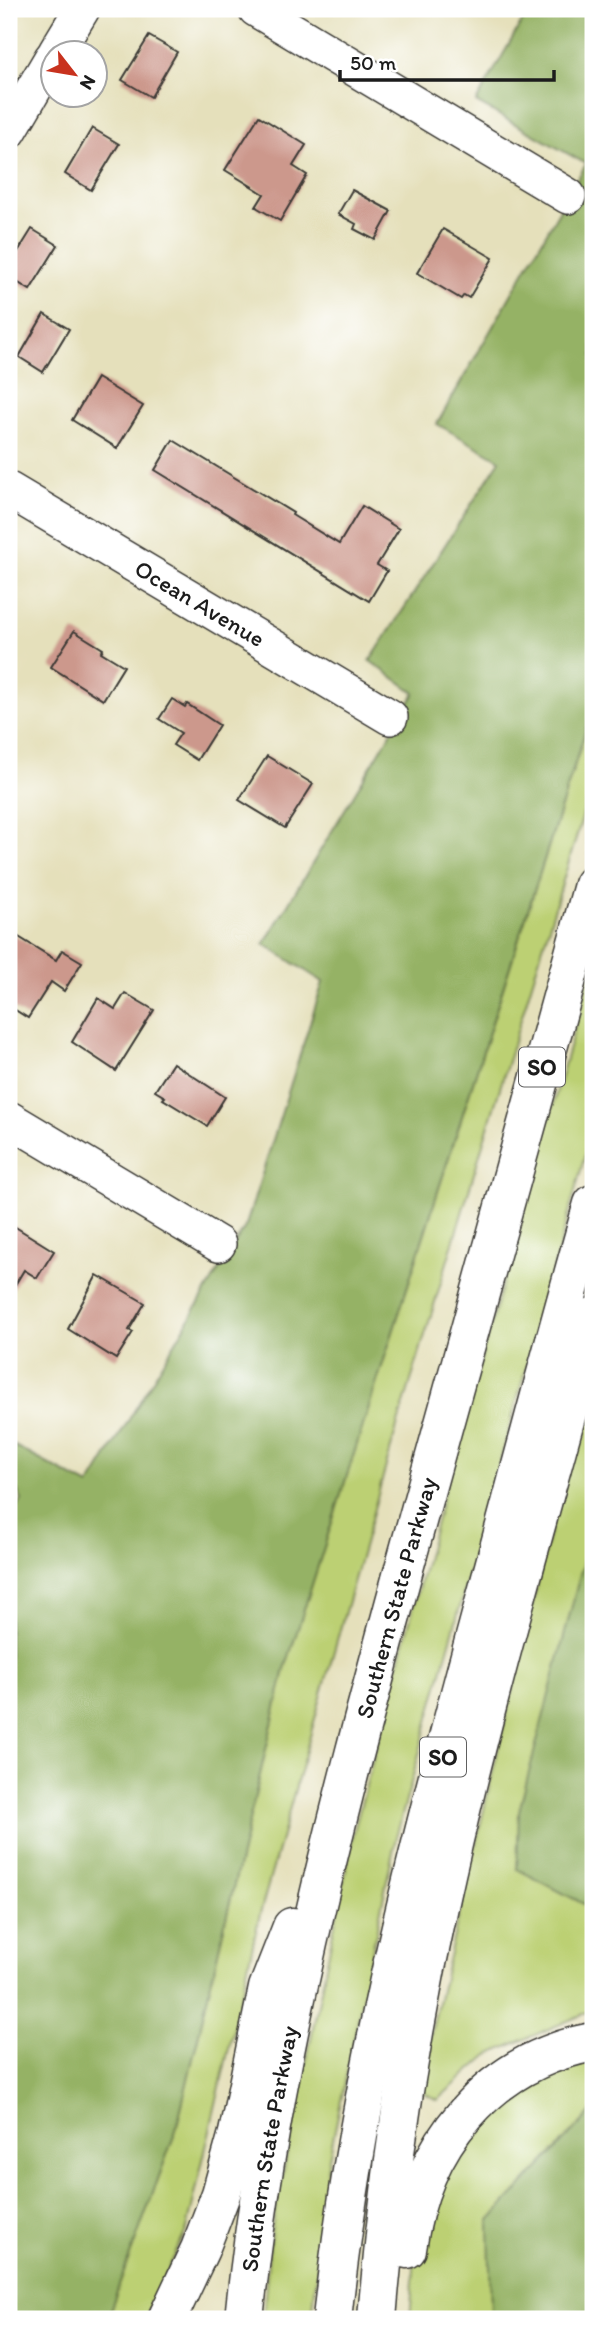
<svg xmlns="http://www.w3.org/2000/svg" width="602" height="2328" font-family="Itim,sans-serif">
	<style>
		.green { fill: #bcd073; stroke: #6c7648; stroke-width: 2 }
		.forest { fill: #95b265; stroke: #586740; stroke-width: 2 }
		.building { fill: #cc988c }
		.lines { fill: none; stroke-linecap: round; stroke-linejoin: round }
		.minor-casing { stroke: #3a3934; stroke-width: 38 }
		.highway-casing { stroke: #3a3934; stroke-width: 41 }
		.minor { stroke: #fff; stroke-width: 35 }
		.highway { stroke: #fff; stroke-width: 38 }
		.labels { text-anchor: middle; stroke-width: 5; stroke-linejoin: round; paint-order: stroke }
		.shield { fill: #fff; stroke: #606060; stroke-width: 2 }
		.shield-label { font-size: 23px; font-weight: bold; fill: #1c1c1c }
		.street-label { font-size: 24px; fill: #1c1c1c; stroke: #fff }
	</style>
	<rect width="100%" height="100%" fill="#fff"/>
	<filter id="ink" filterUnits="userSpaceOnUse"><feTurbulence type="fractalNoise" baseFrequency=".0143" numOctaves="2"/><feDisplacementMap in="SourceGraphic" scale="14" xChannelSelector="R" yChannelSelector="G"/><feConvolveMatrix kernelMatrix="1 2 1 2 8 2 1 2 1" color-interpolation-filters="sRGB"/></filter>
	<filter id="wash" filterUnits="userSpaceOnUse"><feTurbulence type="fractalNoise" baseFrequency=".00686" numOctaves="4" result="noise"/><feDisplacementMap in="SourceGraphic" scale="28" xChannelSelector="R" yChannelSelector="G"/><feGaussianBlur stdDeviation="1.57" result="paint"/><feColorMatrix in="noise" values="0 0 0 0 0 0 0 0 0 0 0 0 0 0 0 0 0 1.4 0 .05"/><feComposite in="paint" operator="in"/></filter>
	<g filter="url(#wash)">
		<rect width="100%" height="100%" fill="#e5e0bb"/>
		<g class="green">
			<path d="M593 708V782L397 1427 260 1914 187 2229 145 2319H102L109 2313 176 2130 285 1669Z"/>
			<path d="M593 963V1126L396 1837 328 2163 312 2319H263L271 2231 355 1827 452 1462Z"/>
			<path d="M593 1366V2010L488 2055 437 2100 423 2092 425 2058 546 1548Z"/>
			<path d="M593 2056V2319H410L418 2218 445 2157 528 2075Z"/>
		</g>
		<g class="forest">
			<path d="M529 9H593V707L285 1669 176 2130 109 2313 102 2319H9V1522L22 1500 9 1476V1443L89 1486 246 1225 323 982 264 944 415 693 370 661 500 460 437 424 586 164 476 102Z"/>
			<path d="M593 1524V1909L517 1869 519 1811Z"/>
			<path d="M593 2110V2319H491L489 2221Z"/>
		</g>
		<g id="blocks">
			<g class="building">
				<path d="M149 36 177 52 151 97 122 80Z"/>
				<path d="M259 116 306 145 293 166 307 175 280 221 256 207 264 194 225 170Z"/>
				<path d="M92 128 119 144 91 190 65 174Z"/>
				<path d="M352 190 391 211 375 240 354 229 356 224 338 214Z"/>
				<path d="M32 229 58 245 30 290 9 277V266Z"/>
				<path d="M443 229 493 258 469 298 464 295 461 299 417 273Z"/>
				<path d="M44 314 69 329 43 372 19 357Z"/>
				<path d="M97 378 143 406 117 448 72 420Z"/>
				<path d="M173 440 293 513 292 515 339 544 362 506 399 529 377 565 387 571 369 601 155 470Z"/>
				<path d="M74 631 103 649 101 652 124 666 103 700 51 667Z"/>
				<path d="M172 699 185 707 187 704 219 725 197 760 173 745 181 733 159 719Z"/>
				<path d="M267 756 313 784 285 828 239 800Z"/>
				<path d="M9 931 56 960 62 950 82 962 64 991 51 982 28 1018 9 1006Z"/>
				<path d="M125 993 154 1010 116 1071 72 1042 98 998 115 1009Z"/>
				<path d="M173 1063 225 1097 207 1126 163 1099 165 1097 155 1091Z"/>
				<path d="M9 1223 54 1251 37 1278 24 1270 9 1295Z"/>
				<path d="M97 1275 145 1303 129 1330 133 1332 116 1359 68 1329Z"/>
			</g>
		</g>
	</g>
	<g filter="url(#ink)">
		<use href="#blocks" fill-opacity="0" stroke="#3a3934" stroke-width="2"/>
		<g class="lines">
			<g class="minor-casing">
				<g id="minor">
					<path d="M256 9 568 196"/>
					<path d="M56 52 82 9"/>
					<path d="M9 131 52 58"/>
					<path id="s1" d="M9 490 390 717"/>
					<path d="M9 1119 218 1244"/>
				</g>
			</g>
			<g class="highway-casing">
				<g id="highway">
					<path d="M407 2249C421 2145 487 2062 593 2042"/>
					<path d="M167 2319 200 2249 221 2194 238 2133 268 1988 292 1927"/>
					<path id="s2" d="M244 2319C270 2065 336 1818 403 1572 466 1343 529 1114 593 885"/>
					<path d="M332 2319C357 2083 416 1855 478 1626 516 1486 553 1344 593 1204"/>
					<path d="M377 2319C388 2181 409 2042 439 1906 482 1708 541 1512 593 1317"/>
				</g>
			</g>
			<use href="#minor" class="minor"/>
			<use href="#highway" class="highway"/>
		</g>
	</g>
	<g class="labels">
		<g class="shield">
			<rect x="519" y="1047.5" width="46" height="39" rx="5"/>
			<rect x="420" y="1737.5" width="46" height="39" rx="5"/>
		</g>
		<g class="shield-label">
			<text x="542" y="1075">SO</text>
			<text x="443" y="1765">SO</text>
		</g>
		<g class="street-label">
			<text dy="8" stroke="none"><textPath href="#s1" startOffset="222">Ocean Avenue</textPath></text>
			<text dy="8" stroke="none"><textPath href="#s2" startOffset="738">Southern State Parkway</textPath></text>
			<text dy="8" stroke="none"><textPath href="#s2" startOffset="172">Southern State Parkway</textPath></text>
		</g>
	</g>
	<rect width="602" height="2328" fill="none" stroke="#fff" stroke-width="35"/>
	<g transform="translate(74 74) rotate(121)"><circle r="33" fill="#ffffff" stroke="#a4a4a4" stroke-width="2"/>
	<path d="M0-5L12 26L0 18L-12 26Z" fill="#c8321e"/>
	<text y="-10" font-size="19" font-weight="bold" text-anchor="middle" fill="#1c1c1c">N</text>
	</g>
	<path d="M340 70v10h214v-10" fill="none" stroke="#1c1c1c" stroke-width="3.5"/>
	<text x="350" y="70" font-size="21" fill="#1c1c1c" stroke="#ffffff" stroke-width="5" paint-order="stroke">50 m</text>
</svg>
